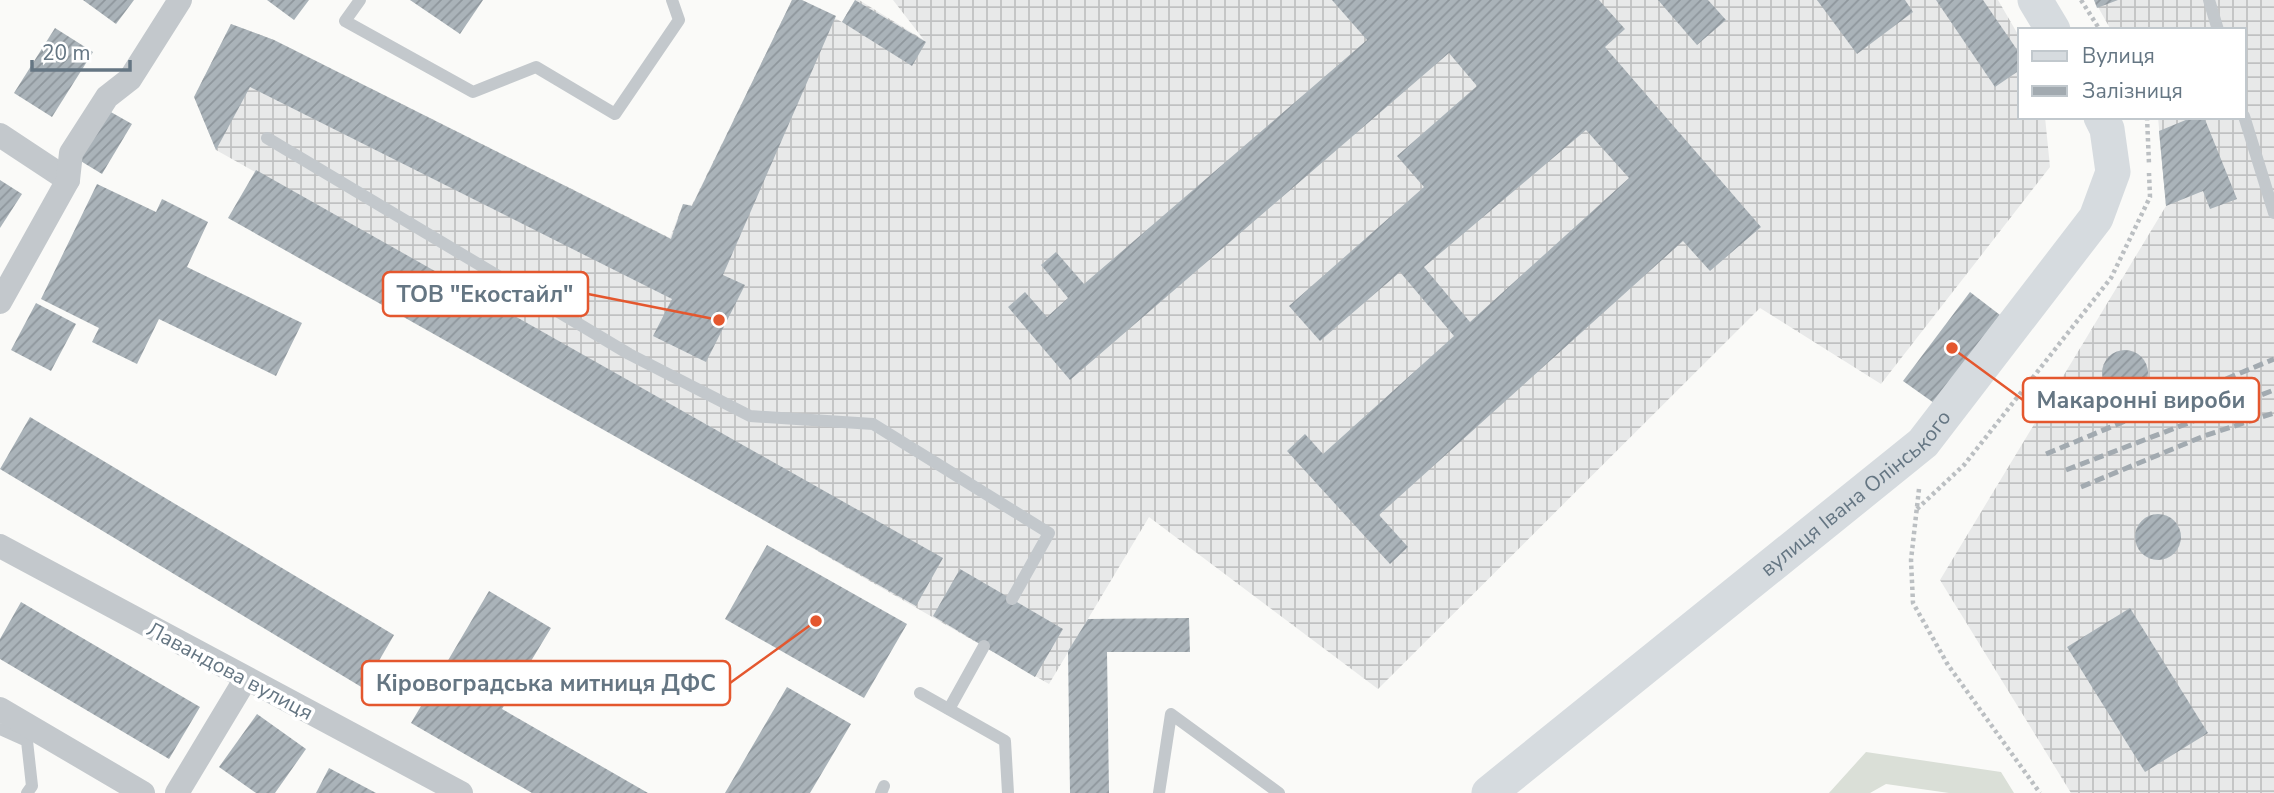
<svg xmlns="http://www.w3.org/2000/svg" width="2274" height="793" font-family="'Nunito Sans',sans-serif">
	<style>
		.industrial { fill: url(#industrial-grid) }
		.green { fill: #dadfd7 }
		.building { fill: url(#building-hatch); fill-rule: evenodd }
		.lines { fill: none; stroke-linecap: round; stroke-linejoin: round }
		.path { stroke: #bbbfc2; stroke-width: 4.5; stroke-dasharray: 3.5 3.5; stroke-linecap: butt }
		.lane { stroke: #c3c8cc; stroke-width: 12 }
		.street { stroke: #c3c8cc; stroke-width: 24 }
		.secondary { stroke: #d6dbdf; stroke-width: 35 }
		.rail { stroke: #a2aab0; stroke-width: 5; stroke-dasharray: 10 5; stroke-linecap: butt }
		.labels { text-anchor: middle; stroke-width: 7; stroke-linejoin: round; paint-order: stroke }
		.street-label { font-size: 21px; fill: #657683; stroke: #fff }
		.leader { fill: none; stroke: #e4572e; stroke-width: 2.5 }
		.callout-dot { fill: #e4572e; stroke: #fff; stroke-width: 2.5 }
		.callout { fill: #fff; stroke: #e4572e; stroke-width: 2.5 }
		.callout-label { font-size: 23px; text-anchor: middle; font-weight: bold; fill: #657683 }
	</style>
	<defs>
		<pattern id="industrial-grid" width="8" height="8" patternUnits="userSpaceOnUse" patternTransform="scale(1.75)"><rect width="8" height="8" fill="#e8e9e9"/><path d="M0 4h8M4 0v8" fill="none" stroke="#c0c1c2"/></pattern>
		<pattern id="building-hatch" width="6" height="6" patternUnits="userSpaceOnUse" patternTransform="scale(1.75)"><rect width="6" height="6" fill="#aab3b9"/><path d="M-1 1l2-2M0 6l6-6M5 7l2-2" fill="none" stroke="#8e969c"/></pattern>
	</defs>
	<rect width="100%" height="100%" fill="#fafaf8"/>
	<g class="industrial">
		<path d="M792 0H802L842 22 855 0H859L924 40 893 0H1998L2020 38V117H2045L2050 167 1881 384 1760 308 1378 689 1149 517 1049 684 685 475 711 427 216 150 194 97 231 24 274 40 670 238 683 204 692 205Z"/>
		<path d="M2094 0H2274V793H2071L1940 580 2166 206 2158 117H2244V30H2111Z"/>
	</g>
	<path class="green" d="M1866 752 2001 772 2014 793H1949L1886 784 1870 793H1829Z"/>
	<g class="building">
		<path d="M83 0H134L116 24Z"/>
		<path d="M267 0H309L294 20Z"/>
		<path d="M410 0H483L460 34Z"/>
		<path d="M792 0H802L836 16 723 275 745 285 706 362 653 336 672 299 250 87 216 150 194 97 231 24 274 40 671 239 683 204 692 206Z"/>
		<path d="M855 0 926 42 912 66 842 22Z"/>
		<path d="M1332 0H1599L1625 29 1605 47 1761 227 1710 271 1683 241 1379 515 1408 547 1390 564 1287 451 1305 434 1323 454 1454 336 1400 272 1320 341 1289 306 1424 187 1397 156 1477 86 1449 53 1070 380 1008 307 1025 292 1047 317 1068 298 1041 265 1056 252 1084 284 1367 40ZM1586 130 1629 178 1470 322 1424 267Z"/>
		<path d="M1658 0H1708L1726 20 1697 45Z"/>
		<path d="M1817 0H1905L1913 12 1857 54Z"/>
		<path d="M1936 0H1983L2020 54V70L1995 87Z"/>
		<path d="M2094 0H2118L2097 8Z"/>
		<path d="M55 28 93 52 52 117 14 93Z"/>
		<path d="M109 111 132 124 102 174 79 160Z"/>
		<path d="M2193 117H2204L2237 199 2210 209 2203 191 2166 206 2159 131Z"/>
		<path d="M256 170 943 558 916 606 228 218Z"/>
		<path d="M0 180 22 194 0 228Z"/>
		<path d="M97 184 156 212 162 199 208 222 187 267 302 323 276 376 159 319 137 364 92 342 99 328 41 299Z"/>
		<path d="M1970 292 2000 315 1934 403 1903 381Z"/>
		<path d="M36 303 76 324 51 371 11 350Z"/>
		<circle cx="2125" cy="373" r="23"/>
		<path d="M30 417 394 635 363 688 0 469Z"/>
		<circle cx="2158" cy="537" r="23"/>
		<path d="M767 545 907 624 864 698 725 619Z"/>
		<path d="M960 569 1063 629 1035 677 933 616Z"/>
		<path d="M489 591 551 628 502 709 648 793H532L411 723Z"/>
		<path d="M21 602 200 707 169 759 0 659V639Z"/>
		<path d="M2130 608 2208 733 2145 772 2067 647Z"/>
		<path d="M1189 618 1190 652H1107L1109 793H1070L1068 651 1088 619Z"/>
		<path d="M787 687 851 724 810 793H725Z"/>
		<path d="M257 714 306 749 275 793H256L219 767Z"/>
		<path d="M329 768 376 793H316Z"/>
	</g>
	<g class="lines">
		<g class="path">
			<path d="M2081 0 2100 30"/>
			<path d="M2147 117 2149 164"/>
			<path d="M1919 489 1911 560 1913 603 1948 665 2040 793"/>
			<path d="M1917 509 1964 465 2111 278 2150 197 2149 173"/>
		</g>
		<g class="lane">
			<path d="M360 0 345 21 473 92 536 67 615 114 679 20 672 0"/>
			<path d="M2209 0 2218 30"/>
			<path d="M2244 116 2274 213"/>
			<path d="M267 138 629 354 750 416 873 424 1049 533 1012 599"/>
			<path d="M920 693 1005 741 1008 793"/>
			<path d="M949 709 984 646"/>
			<path d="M0 729 27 741 32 786 27 793"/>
			<path d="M881 793 884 786"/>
			<path d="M1159 793 1171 714 1279 793"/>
		</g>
		<g class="street">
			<path d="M0 135 68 180"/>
			<path d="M0 302 68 180 71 153 107 97 130 79 180 0"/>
			<path d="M0 546 461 793"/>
			<path d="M0 709 143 793"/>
			<path d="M177 793 245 680"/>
		</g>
		<g class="secondary">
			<path d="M2035 0 2053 30"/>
			<path id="s1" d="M1489 793 1923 443 2096 218 2113 172 2107 129 2101 117"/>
		</g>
		<g class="rail">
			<path d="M2046 454 2274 359"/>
			<path d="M2066 470 2274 390"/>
			<path d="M2081 487 2204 436 2274 413"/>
		</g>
	</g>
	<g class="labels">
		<g class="street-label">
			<text dy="7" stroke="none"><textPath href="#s1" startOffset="474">вулиця Івана Олінського</textPath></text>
			<text transform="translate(230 671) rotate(28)" y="7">Лавандова вулиця</text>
		</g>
	</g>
	<path class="leader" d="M719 320L588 294M1952 348L2023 400M816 621L730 683"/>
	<g class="callout-dot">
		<circle cx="719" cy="320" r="7"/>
		<circle cx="1952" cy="348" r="7"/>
		<circle cx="816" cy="621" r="7"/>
	</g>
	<g class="callout">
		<rect x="383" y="272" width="205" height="44" rx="7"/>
		<rect x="2023" y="378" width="236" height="44" rx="7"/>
		<rect x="362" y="661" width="368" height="44" rx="7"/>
	</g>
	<g class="callout-label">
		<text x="485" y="302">ТОВ "Екостайл"</text>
		<text x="2141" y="408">Макаронні вироби</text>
		<text x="546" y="691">Кіровоградська митниця ДФС</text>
	</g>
	<rect x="2018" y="28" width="228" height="91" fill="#ffffff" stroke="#c1c8cd" stroke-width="2"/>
	<rect x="2032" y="51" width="35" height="10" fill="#d6dbdf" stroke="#c1c8cd" stroke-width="2"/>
	<text x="2082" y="63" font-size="21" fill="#657683">Вулиця</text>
	<rect x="2032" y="86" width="35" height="10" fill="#a2aab0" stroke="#c1c8cd" stroke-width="2"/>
	<text x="2082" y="98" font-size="21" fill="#657683">Залізниця</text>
	<path d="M32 60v10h98v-10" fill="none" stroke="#657683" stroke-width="3.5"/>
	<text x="42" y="60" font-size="21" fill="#657683" stroke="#ffffff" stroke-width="5" paint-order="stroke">20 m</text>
</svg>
